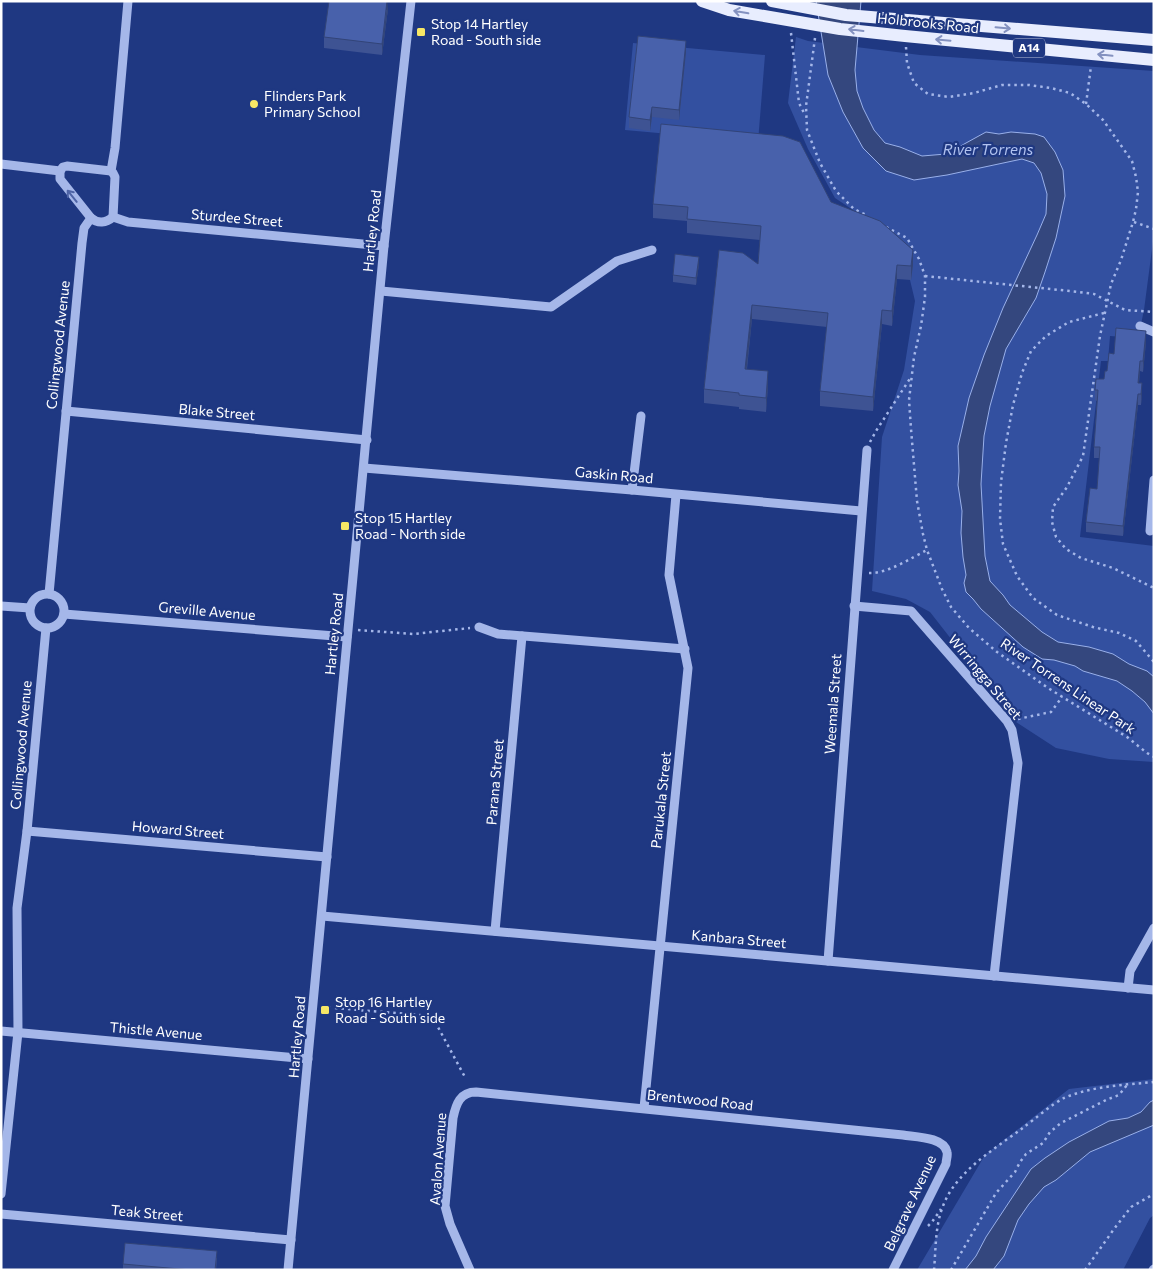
<svg xmlns="http://www.w3.org/2000/svg" width="1155" height="1271" font-family="Commissioner,sans-serif">
	<style>
		.green { fill: #3350a0 }
		.water { fill: #34477e; stroke: #99b0ea }
		.lines { fill: none; stroke-linecap: round; stroke-linejoin: round }
		.path { stroke: #a5b7e9; stroke-width: 2.5; stroke-dasharray: 2.5 4; stroke-linecap: butt }
		.minor { stroke: #a5b7e9; stroke-width: 9 }
		.major { stroke: #e8edfe; stroke-width: 12 }
		.wall { fill: #3e5393 }
		.shaded-wall { fill: #324478 }
		.building { fill: #4861ab; stroke: #324478 }
		.oneway { stroke: #8492c0 }
		.oneway2 { stroke: #4e64a6 }
		.poi-dot { fill: #f7e765; stroke: #1f3882; stroke-width: 2 }
		.labels { text-anchor: middle; stroke-width: 4.5; stroke-linejoin: round; paint-order: stroke }
		.shield { fill: #1f3882; stroke: #bcc3da; stroke-width: 1 }
		.shield-label { font-size: 12px; font-weight: bold; fill: #fff }
		.street-label { font-size: 14px; fill: #fff; stroke: #1f3882 }
		.poi-label { font-size: 14px; fill: #fff; stroke: #1f3882; text-anchor: start }
		.water-label { font-size: 15px; font-style: italic; fill: #b1c2f0; stroke: #1f3882 }
	</style>
	<rect width="100%" height="100%" fill="#1f3882"/>
	<g class="green">
		<path d="M796 37 808 41 920 55 1154 71V234L1144 310 1138 338 1110 336 1108 361H1101L1080 537 1154 546V762L1109 759 1056 748 1016 722 930 612 906 599 872 591 882 437 904 370 915 301 901 242 835 198 808 149 788 103Z"/>
		<path d="M633 43 765 55 758 142 625 130Z"/>
		<path d="M1154 1079V1215L1150 1218 1123 1270H917L985 1155 1069 1089Z"/>
	</g>
	<g class="water">
		<path d="M816 1H861L855 70 857 91 863 108 874 130 885 143 900 147 922 156 946 154 986 132 999 134 1011 132 1035 134 1044 137 1055 152 1063 170 1065 196 1056 238 1045 272 1036 298 1006 349 990 406 984 436 981 484 985 556 990 581 1003 595 1010 605 1042 632 1058 642 1089 647 1113 654 1129 664 1147 671 1154 677V714L1145 702 1132 691 1117 681 1083 671 1075 666 1054 660 1042 659 1023 647 981 609 973 599 966 592 964 583 966 575 963 557 961 533 962 511 958 485 959 471 958 446 964 420 969 398 984 355 1003 308 1037 235 1046 214 1047 194 1041 173 1034 163 1022 159 947 175 914 180 886 171 863 148 843 112 828 75Z"/>
		<path d="M1154 1100V1125L1090 1152 1056 1180 1044 1187 1029 1204 1018 1220 1004 1256 993 1270H965L976 1256 986 1237 1031 1169 1045 1158 1069 1142 1109 1121 1128 1118 1141 1112 1150 1102Z"/>
	</g>
	<g class="lines">
		<g class="path">
			<path d="M791 33 799 103 805 115"/>
			<path d="M815 38 806 106 807 130 820 163 836 191 854 209 868 216"/>
			<path d="M906 47 907 63 914 83 928 94 949 97 974 93 1002 85H1029L1051 88 1070 93 1086 104 1103 120 1132 161 1136 177 1138 192 1136 209 1133 222 1121 260 1111 284 1100 336 1083 456 1067 487 1053 507 1052 522 1056 537 1066 549 1081 558 1113 568 1154 588"/>
			<path d="M1086 104 1091 66"/>
			<path d="M1134 222 1154 229"/>
			<path d="M886 227 907 238 919 259 925 276V297L921 326 914 357 909 400 911 429 917 501 923 534 927 550 942 589 951 607 969 628 997 652 1048 688 1127 737 1147 753 1154 757"/>
			<path d="M925 276 1079 292 1094 294 1125 310 1154 312"/>
			<path d="M1104 313 1069 322 1046 336 1031 351 1022 373 1013 405 1006 443 1001 482 1000 519 1003 544 1017 576 1033 598 1057 615 1093 627 1119 633 1136 641 1154 662"/>
			<path d="M870 442 876 431 911 377"/>
			<path d="M869 573C887 574 911 558 927 550"/>
			<path d="M358 630 413 634 470 628"/>
			<path d="M1018 719 1051 712 1062 697"/>
			<path d="M322 1007 432 1016 466 1079"/>
			<path d="M928 1226 932 1222 941 1209"/>
			<path d="M934 1270C936 1248 935 1226 943 1206 956 1171 995 1149 1024 1127 1035 1119 1052 1104 1064 1098 1092 1086 1124 1085 1154 1082"/>
			<path d="M951 1270 996 1193 1015 1172 1020 1162 1026 1154 1043 1143 1050 1132 1061 1123 1106 1100 1119 1095 1127 1085"/>
			<path d="M1085 1270 1114 1229 1131 1207 1154 1194"/>
		</g>
		<g class="minor">
			<path d="M1 164 60 171 63 167 67 166 111 171"/>
			<path d="M60 171V179L91 218C98 224 106 223 113 217"/>
			<path d="M113 217 128 222 384 246"/>
			<path d="M113 217 115 177 113 173 111 171 115 148 128 1"/>
			<path d="M381 291 551 307 617 261 652 250"/>
			<path d="M1140 326 1154 332"/>
			<path d="M66 411 367 440"/>
			<path d="M364 468 632 490 861 511"/>
			<path d="M632 490 641 416"/>
			<path d="M1150 531 1154 480"/>
			<circle cx="47" cy="611" r="17"/>
			<path d="M49 594 82 243 84 228 91 218"/>
			<path d="M1 606 30 608"/>
			<path d="M854 606 911 611 1007 721 1012 730 1018 763 994 976"/>
			<path d="M64 614 347 637"/>
			<path d="M479 627 498 634 685 649"/>
			<path d="M27 831 327 857"/>
			<path d="M322 916 1154 990"/>
			<path d="M495 931 522 636"/>
			<path d="M828 961 867 450"/>
			<path d="M1128 988 1130 971 1154 928"/>
			<path d="M1 1031 308 1059"/>
			<path d="M644 1108 688 668 669 575 676 495"/>
			<path d="M1 1194 18 1032 17 908 27 831 46 628"/>
			<path d="M1 1214 291 1240"/>
			<path d="M288 1270 384 246 411 1"/>
			<path d="M470 1270 450 1224 445 1206 453 1118C456 1104 460 1092 476 1092L903 1135C916 1137 944 1137 947 1152 948 1156 946 1160 946 1164L893 1270"/>
			<path d="M1153 1270 1154 1269"/>
		</g>
		<g class="major">
			<path d="M702 1 729 10 840 29 905 36 1154 60"/>
			<path d="M772 1 846 15 1154 40"/>
		</g>
	</g>
	<g class="wall">
		<path d="M388 9 382 55 324 48V37Z"/>
		<path d="M686 52 679 120 652 117 650 131 629 128V117Z"/>
		<path d="M831 202 913 265 911 280 897 279 892 326 882 324 873 411 820 406V391L827 327 752 319 747 369 768 386 766 412 739 409V407L704 403V389L758 264 760 240 687 233V221L653 218V204Z"/>
		<path d="M699 264 696 285 673 282V275Z"/>
		<path d="M1146 342 1143 372 1140 371 1139 383 1142 394 1141 405H1138L1123 536 1086 532V522L1097 489 1100 458H1094V447L1097 401 1095 400V390L1104 379 1114 354Z"/>
		<path d="M217 1258 216 1270H123V1264Z"/>
	</g>
	<g class="shaded-wall">
		<path d="M388 1V9L382 55V44Z"/>
		<path d="M686 41V52L679 120V110Z"/>
		<path d="M652 107V117L650 131V120Z"/>
		<path d="M913 250V265L911 280V266Z"/>
		<path d="M699 257V264L696 285V278Z"/>
		<path d="M897 265V279L892 326V311Z"/>
		<path d="M752 305V319L745 383V369Z"/>
		<path d="M882 310V324L873 411V397Z"/>
		<path d="M1146 331V342L1143 372V361Z"/>
		<path d="M1140 361V371L1138 393V383Z"/>
		<path d="M768 371V386L766 412V398Z"/>
		<path d="M1142 383V394L1141 405V394Z"/>
		<path d="M1138 394V405L1123 536V526Z"/>
	</g>
	<g class="building">
		<path d="M329 1H387L382 44 324 37Z"/>
		<path d="M638 36 686 41 679 110 652 107 650 120 629 117Z"/>
		<path d="M661 124 783 136 800 142 831 202 880 221 913 250 911 266 897 265 892 311 882 310 873 397 820 391 828 313 752 305 745 369 768 371 766 398 739 395V393L704 389 719 250 743 253 758 264 761 226 687 219 688 207 653 204Z"/>
		<path d="M675 254 699 257 696 278 673 275Z"/>
		<path d="M1116 328 1146 331 1143 361H1140L1138 383H1142L1141 394H1138L1123 526 1086 522 1090 488 1097 489 1100 447H1094L1098 390H1095L1096 379H1104L1105 371H1107L1109 353 1114 354Z"/>
		<path d="M125 1243 217 1251 215 1270H191L123 1264Z"/>
	</g>
	<defs><path id="oneway-shaft" d="M-6 0H5M1.5-3L5.5 0L1.5 3" fill="none" stroke-width="1.6" stroke-linecap="round" stroke-linejoin="round" transform="scale(1.25)"/></defs>
	<g class="oneway">
		<use href="#oneway-shaft" transform="translate(741 12) rotate(-170)"/>
		<use href="#oneway-shaft" transform="translate(1003 28) rotate(5)"/>
		<use href="#oneway-shaft" transform="translate(856 30) rotate(-173)"/>
		<use href="#oneway-shaft" transform="translate(943 40) rotate(-175)"/>
		<use href="#oneway-shaft" transform="translate(1105 55) rotate(-174)"/>
	</g>
	<use class="oneway2" href="#oneway-shaft" transform="translate(72 196) rotate(-129)"/>
	<g class="poi-dot">
		<rect x="416" y="27" width="10" height="10" rx="2.5"/>
		<circle cx="254" cy="104" r="5"/>
		<rect x="340" y="521" width="10" height="10" rx="2.5"/>
		<rect x="320" y="1005" width="10" height="10" rx="2.5"/>
	</g>
	<g class="labels">
		<rect class="shield" x="1013" y="38.5" width="32" height="19" rx="4"/>
		<g class="shield-label">
			<text x="1029" y="52">A14</text>
		</g>
		<g class="street-label">
			<text transform="translate(928 23) rotate(6)" y="5">Holbrooks Road</text>
			<text transform="translate(237 218) rotate(5)" y="5">Sturdee Street</text>
			<text transform="translate(372 231) rotate(-84)" y="5">Hartley Road</text>
			<text transform="translate(58 345) rotate(-84)" y="5">Collingwood Avenue</text>
			<text transform="translate(217 412) rotate(5)" y="5">Blake Street</text>
			<text transform="translate(614 475) rotate(5)" y="5">Gaskin Road</text>
			<text transform="translate(207 611) rotate(5)" y="5">Greville Avenue</text>
			<text transform="translate(334 634) rotate(-84)" y="5">Hartley Road</text>
			<text transform="translate(985 677) rotate(50)" y="5">Wirringga Street</text>
			<text transform="translate(1068 686) rotate(34)" y="5">River Torrens Linear Park</text>
			<text transform="translate(833 704) rotate(-86)" y="5">Weemala Street</text>
			<text transform="translate(21 745) rotate(-85)" y="5">Collingwood Avenue</text>
			<text transform="translate(495 782) rotate(-85)" y="5">Parana Street</text>
			<text transform="translate(661 800) rotate(-84)" y="5">Parukala Street</text>
			<text transform="translate(178 830) rotate(5)" y="5">Howard Street</text>
			<text transform="translate(739 939) rotate(5)" y="5">Kanbara Street</text>
			<text transform="translate(156 1031) rotate(5)" y="5">Thistle Avenue</text>
			<text transform="translate(297 1037) rotate(-85)" y="5">Hartley Road</text>
			<text transform="translate(700 1100) rotate(6)" y="5">Brentwood Road</text>
			<text transform="translate(438 1159) rotate(-86)" y="5">Avalon Avenue</text>
			<text transform="translate(910 1203) rotate(-65)" y="5">Belgrave Avenue</text>
			<text transform="translate(147 1213) rotate(5)" y="5">Teak Street</text>
		</g>
		<g class="poi-label">
			<text x="431" y="29">Stop 14 Hartley<tspan x="431" dy="16">Road - South side</tspan></text>
			<text x="264" y="101">Flinders Park<tspan x="264" dy="16">Primary School</tspan></text>
			<text x="355" y="523">Stop 15 Hartley<tspan x="355" dy="16">Road - North side</tspan></text>
			<text x="335" y="1007">Stop 16 Hartley<tspan x="335" dy="16">Road - South side</tspan></text>
		</g>
		<g class="water-label">
			<text x="988" y="155">River Torrens</text>
		</g>
	</g>
	<rect width="1155" height="1271" fill="none" stroke="#ffffff" stroke-width="5"/>
</svg>
